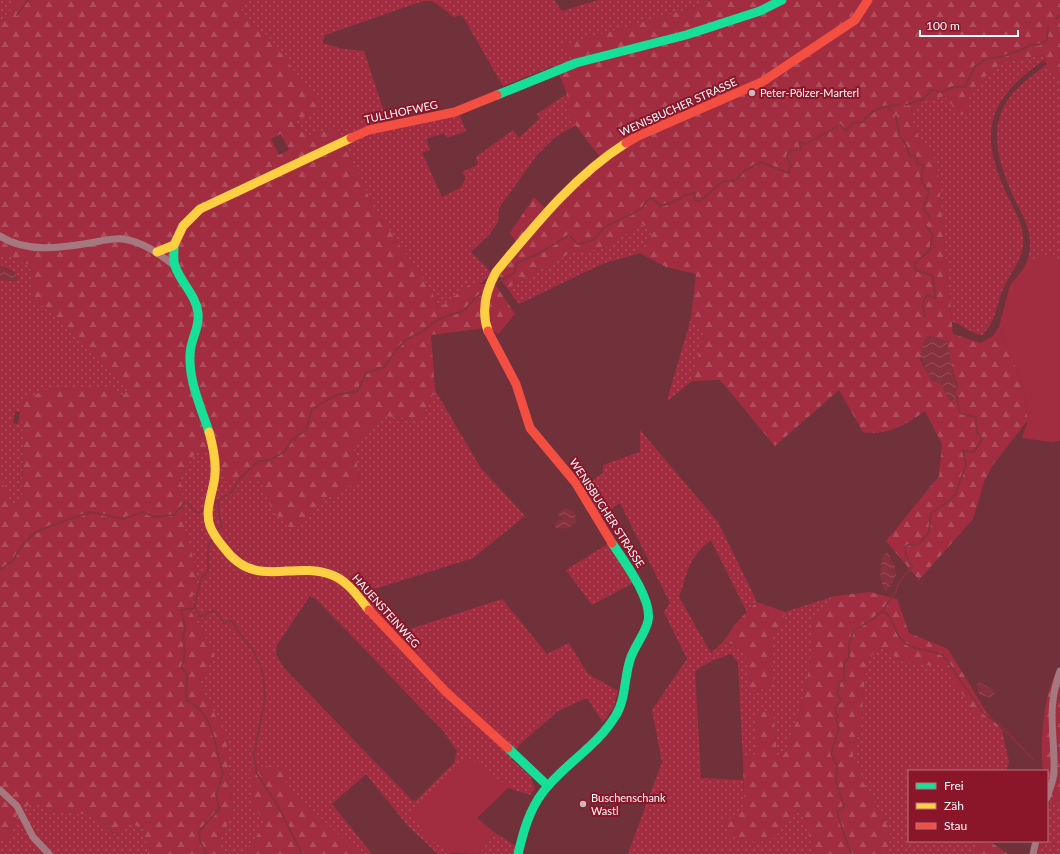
<svg xmlns="http://www.w3.org/2000/svg" width="1060" height="854" font-family="Lato,sans-serif">
	<style>
		.grass { fill: url(#grass-dots); fill-rule: evenodd }
		.forest { fill: url(#forest-firs); fill-rule: evenodd }
		.garden { fill: #a32d40 }
		.water { fill: url(#water-waves) }
		.lines { fill: none; stroke-linecap: round; stroke-linejoin: round }
		.stream { stroke: #85313e; stroke-width: 2 }
		.street { stroke: #a5787f; stroke-width: 7 }
		.fast { stroke: #16e098; stroke-width: 9 }
		.slow { stroke: #ffcf43; stroke-width: 9 }
		.jam { stroke: #f24e42; stroke-width: 9 }
		.poi-dot { fill: #cdb7ba; stroke: #8b1629; stroke-width: 1.5 }
		.labels { text-anchor: middle; stroke-width: 4; stroke-linejoin: round; paint-order: stroke }
		.poi-label { font-size: 11px; fill: #fff; stroke: #8b1629; text-anchor: start }
		.street-label { font-size: 11px; fill: #fff; stroke: #8b1629 }
	</style>
	<defs>
		<pattern id="grass-dots" width="8" height="8" patternUnits="userSpaceOnUse"><rect width="8" height="8" fill="#a32d40"/><path d="M2 2h.1M6 6h.1" fill="none" stroke="#b14c5d" stroke-width="1.8" stroke-linecap="round"/></pattern>
		<pattern id="forest-firs" width="22" height="20" patternUnits="userSpaceOnUse"><rect width="22" height="20" fill="#a32d40"/><path d="M5 1l3.5 6h-7zM16 11l3.5 6h-7z" fill="#b14c5d"/></pattern>
		<pattern id="water-waves" width="16" height="10" patternUnits="userSpaceOnUse"><rect width="16" height="10" fill="#85313e"/><path d="M0 5q4-4 8 0t8 0" fill="none" stroke="#97505b"/></pattern>
	</defs>
	<rect width="100%" height="100%" fill="#70313b"/>
	<g class="grass">
		<path d="M0 0H18L0 23Z"/>
		<path d="M243 0H554L562 11 598 0H711L688 9 565 45 576 67 559 74 554 66 503 86 462 15 454 17 433 1H423L325 35 322 43 343 49 364 51 388 124 457 109 466 131 447 138 444 133 426 139 430 150 422 153 442 197 460 188 466 178 462 172 478 165 476 157 513 130 519 138 539 119 537 114 567 94 568 115 576 125 554 138 537 155 499 208 498 222 490 234 471 252 492 273 480 284H470L439 310 433 294 374 208 337 128 306 136 293 121 322 108 268 36 249 24 241 13Z"/>
		<path d="M1042 54 1044 60C986 100 978 134 1008 197 1015 212 1024 225 1023 242 1023 260 1010 272 1003 289 996 305 996 322 982 335 971 334 963 324 952 322L937 163 918 136 910 113 922 101 945 96 959 114 968 96 980 81 1003 62 1021 60Z"/>
		<path d="M1047 64 1060 81V261L1052 254 1027 262C1034 238 1028 225 1017 204 1001 170 985 130 1010 97 1020 84 1035 74 1047 64Z"/>
		<path d="M642 224 654 231 640 253 605 263 585 272 519 304 507 288 572 252 601 249Z"/>
		<path d="M0 252 30 265 33 298 85 342 128 390 119 397 110 388 89 387 45 390 21 402 23 437 22 500 11 506 0 477V280L18 281 14 272 0 265ZM15 411 20 412 18 424 13 423Z"/>
		<path d="M691 318 704 333 692 381 667 401Z"/>
		<path d="M435 390 480 467 525 516 473 558 365 592 401 632 502 599 547 654 569 643 588 674 618 691 614 707 603 722 587 698 558 711 519 745 515 753 516 754 511 759 530 776 535 788 530 795 509 788 466 756 450 853 452 854H438L408 826 366 774 332 804 372 854H359L285 784 252 804 266 824 243 854H228L218 844 233 813 226 736 199 684 215 655 190 610 197 573 184 524 180 474 197 451 217 452 241 477 261 482 272 510 291 528 327 497 337 495 360 479 353 445 384 416 421 420ZM310 596 317 600 444 732 457 751 454 763 417 800 413 801 283 667 276 654 277 645Z"/>
		<path d="M640 430 718 522 757 602 747 612 711 540C687 559 689 570 679 597L711 653 723 642C745 647 759 671 773 688L772 634 783 623 785 612 835 596 813 618 810 665 800 711 785 753 777 755 773 708 757 715 755 754 743 760 738 663 731 654 711 661 695 671 701 778 743 780 744 807 796 808 804 816 814 854H628L662 762 652 710 687 659 664 612 670 603 620 503 601 516 584 487 603 473V465L640 452Z"/>
		<path d="M609 543 633 583 592 605 566 570Z"/>
		<path d="M877 646 900 660 923 665H942L977 715 1002 730 1009 762 1006 771H909V841H983L973 854H887L890 831 864 784 853 756 861 723 866 667Z"/>
		<path d="M1051 797 1060 803V854H1037L1040 841H1047V813Z"/>
		<path d="M32 802 52 811 94 815 114 834 128 822 144 829 148 854H0V839L8 841 17 815Z"/>
		<path d="M495 833 516 846 515 854H479Z"/>
	</g>
	<g class="forest">
		<path d="M18 0H243L241 13 249 23 268 36 323 108 293 122 306 136 337 128 374 208 433 294 438 309 470 284H495L515 314 498 334 485 328 431 335 435 390 421 420 384 416 353 445 360 479 337 495 327 497 291 529 272 510 261 482 241 477 226 483 217 452 197 451 180 474 184 524 197 573 190 610 215 655 199 684 226 736 233 813 218 844 228 854H148L144 829 128 822 115 834 94 815 52 811 32 802 17 815 8 841 0 839V477L11 505 22 500 23 437 20 402 45 390 89 387 110 388 120 397 128 390 85 342 33 298 30 265 0 252V23ZM281 134 289 150 279 155 271 139Z"/>
		<path d="M711 0H1060V81L1044 60 1042 54 1021 60 1003 62 980 81 968 96V112L959 115 945 96 922 101 910 113 918 136 937 163 953 334 981 343 993 336 999 327 1022 383 1028 420 992 466 984 482 973 519 919 580 886 541 939 476 942 444 925 411C905 425 888 436 863 432L839 390 775 446 720 380 692 381 704 333 691 318 696 274 666 267 640 253 654 231 642 224 601 249 572 252 507 288 499 276 521 249 510 233 534 197 551 214 579 183 603 161 568 115 567 94 559 74 576 66 564 45 688 9ZM928 336 946 341 957 386 951 402 940 383 932 381 920 360Z"/>
		<path d="M870 592 897 599 909 633 948 649 985 710 1002 730 977 715 942 665H923L900 660 877 646 866 667 861 723 853 756 864 784 890 831 887 854H814L804 816 796 808 775 838 756 843 730 836 725 822 744 807 743 760 755 754 757 714 773 708 777 755 785 753 800 711 810 665 813 618 835 596Z"/>
		<path d="M757 602 785 612 783 623 772 634 773 688 751 691 745 654 732 644 723 642 736 623Z"/>
		<path d="M1060 668V803L1047 795V771H1043C1040 746 1043 708 1051 684 1053 679 1057 673 1060 668Z"/>
		<path d="M250 766 290 767 285 784 359 854H243L266 824 252 804Z"/>
		<path d="M983 841H989L1008 854H973Z"/>
	</g>
	<g class="garden">
		<path d="M1052 254 1060 261V441L1052 442 1022 438 1028 420 1022 383 999 327 1010 285 1022 271 1027 262Z"/>
		<path d="M466 756 509 787 477 818 495 833 479 854 450 853 426 837 412 814Z"/>
	</g>
	<g class="water">
		<path d="M0 265 19 277 18 281 0 280Z"/>
		<path d="M928 335 946 341 948 346 957 386 955 398 951 402 940 383 932 381C924 361 913 356 928 335Z"/>
		<path d="M565 508 575 512 576 523C573 527 561 530 556 528L555 525 557 521 564 519 559 516 558 513Z"/>
		<path d="M888 553C898 571 900 575 886 591L884 590C879 577 879 566 884 554Z"/>
		<path d="M980 683 994 690V694L990 697 980 695 977 689V684Z"/>
	</g>
	<g class="lines">
		<g class="stream">
			<path d="M17 15 28 0"/>
			<path d="M1056 19 1060 16"/>
			<path d="M906 105 923 99 932 90 942 92 953 87H965L975 66 987 59 1004 56 1024 49 1031 44 1038 45 1047 40 1048 26"/>
			<path d="M886 106 892 111"/>
			<path d="M896 116 899 135 905 143 910 156 915 155 917 164 924 166C919 178 921 183 929 192L923 208 930 217"/>
			<path d="M493 285 514 273 517 263 540 253 569 235 578 244 593 240 606 226 634 213 643 207 646 201 652 198 661 206 681 199 684 195 694 193 695 200 700 201 722 182 736 180 744 171 761 162 788 173 791 166 787 156 791 150H799L801 148 799 143 800 142 806 144 840 125 846 131 853 123 863 122C871 109 883 106 899 105"/>
			<path d="M925 316C922 307 922 303 927 295L935 298 933 276 916 270 914 264 930 250 933 235 926 226"/>
			<path d="M952 373 957 383V389"/>
			<path d="M213 503 232 492 239 479 259 461 270 460 284 452 292 440 306 430 312 409 336 395 358 391 366 373 384 367 397 349 407 339 420 333 439 319 465 310 474 299 485 291"/>
			<path d="M217 530 222 526 219 515 218 501"/>
			<path d="M0 570 13 561 20 548 34 533 53 525 91 512 122 519 144 512 154 517 174 515 185 502 189 503 192 509 199 513 205 509"/>
			<path d="M194 608 201 617 214 610 224 623 231 621 254 652 263 673 265 699 254 754 256 772 279 808 302 854"/>
			<path d="M883 611C894 617 893 629 901 639 911 652 930 648 943 655L983 713 1001 726 1034 760"/>
			<path d="M207 854 200 842 199 832 219 809 216 794 223 773C214 748 215 712 186 700L187 675 182 667 185 654 183 636 185 628 181 610 194 608 201 579 208 571V549L212 537"/>
			<path d="M851 854 838 816V810L844 806 836 782 837 765 831 754 839 728 836 719 838 716 834 709 841 701 837 693 840 681 844 680V663L849 658V645L853 631 873 619 883 610 895 593 900 581 912 567 906 556 905 547 908 545 919 544 929 532 931 513 949 501 956 493 966 464 963 451 974 452 982 439 977 431 976 417 960 413 956 395"/>
		</g>
		<g class="street">
			<path d="M0 236C26 253 60 248 90 243 101 241 112 238 123 239 144 242 159 254 175 266"/>
			<path d="M0 790 17 806 33 837 49 854"/>
			<path d="M1047 798C1049 790 1054 780 1054 772 1055 734 1046 709 1060 671"/>
			<path d="M1033 854 1036 841"/>
		</g>
		<g class="fast">
			<path d="M497 95 576 63 686 35 760 11 782 0"/>
			<path d="M174 245C174 252 173 260 175 266 181 283 196 295 198 313 200 328 190 340 190 355 189 383 201 407 209 432"/>
			<path d="M508 748 548 786"/>
			<path d="M518 854C523 833 529 810 543 792 564 764 597 747 616 715 626 699 624 678 630 660 634 646 645 635 648 621 653 600 624 561 612 543"/>
		</g>
		<g class="slow">
			<path d="M157 252 174 245 183 226 200 209 351 138"/>
			<path d="M488 331C481 311 486 290 496 272 535 225 574 176 626 143"/>
			<path d="M209 432C213 446 216 461 215 474 214 491 204 509 210 526 213 534 219 542 225 549 256 590 292 560 332 575 348 581 359 598 369 610"/>
		</g>
		<g class="jam">
			<path d="M351 138 369 130 455 112 497 95"/>
			<path d="M626 143 638 136 762 82 855 20 868 0"/>
			<path d="M488 331 516 384 530 428 575 482 612 543"/>
			<path d="M369 610 445 691 508 748"/>
		</g>
	</g>
	<g class="poi-dot">
		<circle cx="752" cy="93" r="4"/>
		<circle cx="583" cy="804" r="4"/>
	</g>
	<g class="labels">
		<g class="poi-label">
			<text x="760" y="97">Peter-Pölzer-Marterl</text>
			<text x="591" y="802">Buschenschank<tspan x="591" dy="13">Wastl</tspan></text>
		</g>
		<g class="street-label">
			<text transform="translate(678 107) rotate(-24)" y="4">WENISBUCHER STRASSE</text>
			<text transform="translate(401 112) rotate(-12)" y="4">TULLHOFWEG</text>
			<text transform="translate(607 513) rotate(57)" y="4">WENISBUCHER STRASSE</text>
			<text transform="translate(386 611) rotate(48)" y="4">HAUENSTEINWEG</text>
		</g>
	</g>
	<rect x="908" y="770" width="140" height="72" fill="#8b1629" stroke="#b9737f"/>
	<rect x="916" y="783" width="20" height="6" fill="#16e098" stroke="#b9737f"/>
	<text x="944" y="790" font-size="12" fill="#ffffff">Frei</text>
	<rect x="916" y="803" width="20" height="6" fill="#ffcf43" stroke="#b9737f"/>
	<text x="944" y="810" font-size="12" fill="#ffffff">Zäh</text>
	<rect x="916" y="823" width="20" height="6" fill="#f24e42" stroke="#b9737f"/>
	<text x="944" y="830" font-size="12" fill="#ffffff">Stau</text>
	<path d="M920 30v6h98v-6" fill="none" stroke="#ffffff" stroke-width="2"/>
	<text x="926" y="30" font-size="12" fill="#ffffff" stroke="#8b1629" stroke-width="3" paint-order="stroke">100 m</text>
</svg>
